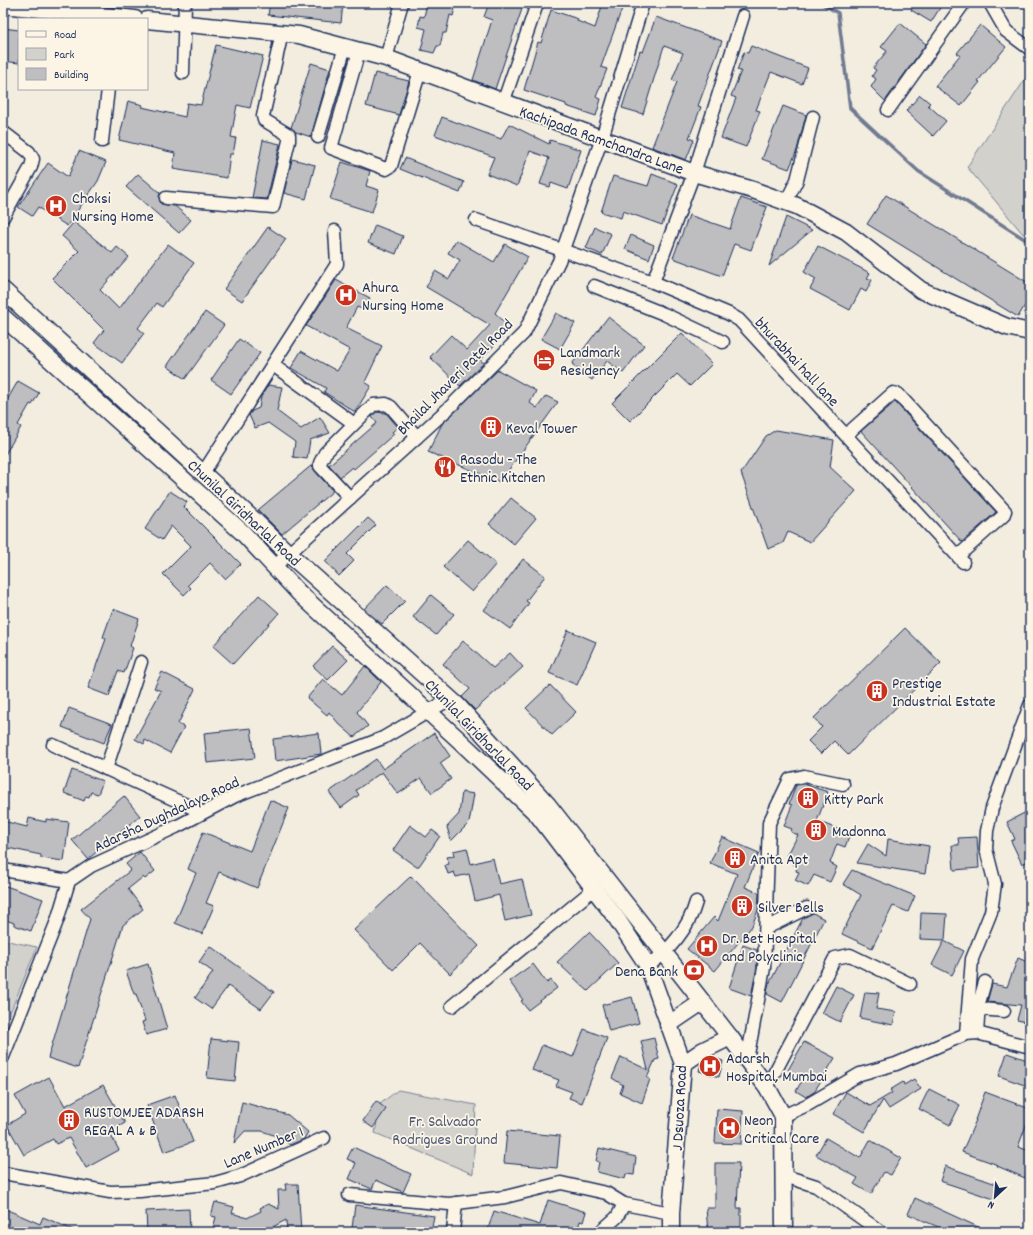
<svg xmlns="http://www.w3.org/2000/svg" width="1033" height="1235" font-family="Dekko,sans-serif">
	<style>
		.green { fill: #d3d1cc; stroke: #778095 }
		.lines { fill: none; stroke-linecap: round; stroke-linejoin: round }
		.stream { stroke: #707a91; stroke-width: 3.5 }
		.building { fill: #bebec0; stroke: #1b2f5e }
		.minor-casing { stroke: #1b2f5e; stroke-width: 15 }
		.major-casing { stroke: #1b2f5e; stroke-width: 19 }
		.minor { stroke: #fcf5e5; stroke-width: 12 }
		.major { stroke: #fcf5e5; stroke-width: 16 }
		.labels { text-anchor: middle; stroke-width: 3.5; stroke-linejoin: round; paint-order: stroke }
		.street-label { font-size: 16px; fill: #1b2f5e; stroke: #fcf5e5 }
		.poi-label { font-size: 16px; fill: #1b2f5e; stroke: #fcf5e5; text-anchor: start }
		.park-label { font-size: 16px; fill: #49587a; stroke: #fcf5e5 }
	</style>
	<rect width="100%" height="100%" fill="#f3ede0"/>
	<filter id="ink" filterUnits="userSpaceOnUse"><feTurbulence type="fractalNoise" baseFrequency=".025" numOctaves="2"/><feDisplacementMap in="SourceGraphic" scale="8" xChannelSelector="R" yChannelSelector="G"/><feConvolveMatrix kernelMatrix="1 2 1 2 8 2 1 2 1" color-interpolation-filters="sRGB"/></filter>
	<g filter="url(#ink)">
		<g class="green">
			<path d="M1030 72V233L1023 234 967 167Z"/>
			<path d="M3 940 37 947 3 1030Z"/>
			<path d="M398 1090 476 1105 473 1174 375 1133 380 1104Z"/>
		</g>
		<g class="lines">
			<path class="stream" d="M821 3 838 13 850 108 918 171 1026 240H1030"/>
		</g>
		<g class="building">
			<path d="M270 3H343L341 23 268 15Z"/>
			<path d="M427 3H456L453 16 450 15 446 33H443L440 46H437L434 53 421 50 426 29 418 27 420 16 424 17Z"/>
			<path d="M489 3H524L495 89 473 80 492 20 484 17Z"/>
			<path d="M603 3H624L601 67 607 69 596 97 601 99 596 116 566 106V104L524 90 538 42 541 43 551 10 578 19 577 21 595 28Z"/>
			<path d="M915 3H943L931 22 911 10Z"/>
			<path d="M656 17 722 41 698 106 701 107 689 138 694 140 686 160 652 147 677 82 672 80 683 53 664 46 643 114 622 108 640 51 643 52Z"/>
			<path d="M900 23 926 44 885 101 871 87 876 79 872 76 876 70 873 68 887 51 881 47Z"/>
			<path d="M980 25 1006 47 978 81 980 82 961 106 935 86 960 55 957 53Z"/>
			<path d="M3 28 19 30V63L3 61Z"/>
			<path d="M216 45 263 56 250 108 237 105 231 137 236 138 233 154H230L227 178 173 169 175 153 119 140 128 101 143 105 142 107 185 117 187 103 201 105Z"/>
			<path d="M751 46 808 68 802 84 771 72 756 110 760 111 746 147 721 138 736 98 731 96 741 71 737 70 744 52 748 53Z"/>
			<path d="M311 63 330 69 311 137 296 132 291 128Z"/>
			<path d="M375 73 409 81 399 115 366 106Z"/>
			<path d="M920 95 930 103 928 105 946 121 933 136 906 111Z"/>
			<path d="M783 106 806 115 797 150 789 169 762 159Z"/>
			<path d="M442 117 501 139 509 124 549 144 550 140 581 150 568 189 551 183 550 187 540 184 549 158 530 151 517 186 487 174 494 157 435 135Z"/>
			<path d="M263 140 280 144 267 199 252 198Z"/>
			<path d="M79 151 106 162 98 181 67 226 38 207 32 216 18 207 48 163 68 177Z"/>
			<path d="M405 158 464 182 460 193 400 169Z"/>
			<path d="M292 159 315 165 306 199 284 193Z"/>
			<path d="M342 162 370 171 366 186 379 190 372 212 330 199Z"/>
			<path d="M138 174 160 193 159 198 161 204 175 206 191 220 179 233 126 187Z"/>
			<path d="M652 174 678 184 662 225 623 211 621 218 601 212 613 176 648 186Z"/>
			<path d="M886 195 1030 284V297L1018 317 867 224Z"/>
			<path d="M741 198 767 207 751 250 734 244 722 276 673 258 689 215 730 229Z"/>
			<path d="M786 217 812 230 769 266Z"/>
			<path d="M74 222 112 253 117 247 129 257 100 290 119 309 168 244 194 263 162 307 157 303 138 328 144 333 122 363 94 343 104 330 52 278 79 251 62 236Z"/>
			<path d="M375 225 403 236 396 254 368 243Z"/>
			<path d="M268 227 286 239 242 301 224 289Z"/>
			<path d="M595 227 611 234 602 255 586 248Z"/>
			<path d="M631 235 654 245 649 259 625 249Z"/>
			<path d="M456 240 494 262 505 244 528 257 495 313 511 328 480 360 484 363 460 386 430 357 451 335 467 350 490 325 426 287 435 271 449 279 460 260 448 253Z"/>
			<path d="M818 246 870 273 867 278 872 280 866 292 861 289 850 310 810 289 816 279 804 272Z"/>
			<path d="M336 280 370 298 364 310 357 307 346 328 382 346 365 382 371 386 355 412 324 392 326 388 291 368 301 351 337 371 350 350 306 326Z"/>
			<path d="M205 312 224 325 185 379 167 366Z"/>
			<path d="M556 313 575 323 560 349 541 339Z"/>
			<path d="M608 317 644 345 623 373 607 361 592 380 572 364Z"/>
			<path d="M682 333 712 364 690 386 677 374 630 421 612 403Z"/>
			<path d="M239 339 260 353 231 394 211 380Z"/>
			<path d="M498 370 536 391 530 403 537 408 546 396 558 402 500 482 428 452 442 424Z"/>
			<path d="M18 381 39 393 32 405 30 404 18 425 21 427 3 458V407Z"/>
			<path d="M268 385 282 387 277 411 301 429 320 417 330 433 310 440 307 459 293 457 295 442 268 423 255 428 249 415 252 411 259 408 261 397Z"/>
			<path d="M895 402 996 512 962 542 861 431Z"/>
			<path d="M376 412 386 413 398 427 392 432 394 434 354 469 352 467 340 477 329 465 377 423 372 417Z"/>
			<path d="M776 430 834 440 830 467 856 491 810 542 788 532 783 543 768 549 741 473 766 436Z"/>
			<path d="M312 465 315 471 333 491 282 534 258 510Z"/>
			<path d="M170 491 187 502 184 507 241 564 225 579 210 563 188 585 191 588 184 595 163 574 191 546 171 526 162 540 145 529Z"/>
			<path d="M511 498 536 518 514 544 489 524Z"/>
			<path d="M368 518 376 525 347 554 354 561 339 576 325 561Z"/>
			<path d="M468 540 496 564 472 592 443 567Z"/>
			<path d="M523 559 545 576 526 601 529 603 510 629 484 610Z"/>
			<path d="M387 585 405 601 382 624 364 609Z"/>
			<path d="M259 595 279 613 233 664 213 646Z"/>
			<path d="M431 595 454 614 436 635 413 617Z"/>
			<path d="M113 609 139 619 130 646 133 648 124 673 118 671 109 696 88 688 106 639 103 637Z"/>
			<path d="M905 628 941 663 848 755 834 741 821 754 808 741 822 727 814 718Z"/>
			<path d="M568 630 596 642 577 685 549 673Z"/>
			<path d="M463 641 493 668 510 653 523 667 475 710 462 697 470 689 443 664Z"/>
			<path d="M332 646 348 660 328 680 313 666Z"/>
			<path d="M365 666 381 682 357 712 368 726 354 737 339 724 329 712 327 715 307 698 323 679 342 695Z"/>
			<path d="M162 672 195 689 178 724 184 727 170 753 145 740 144 744 135 739 161 691 154 688Z"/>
			<path d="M550 685 576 712 552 735 526 708Z"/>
			<path d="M69 708 112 724 104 743 62 727Z"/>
			<path d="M251 728 255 758 207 763 204 733Z"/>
			<path d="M319 733 321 754 275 761 273 739Z"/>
			<path d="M434 733 450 756 440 763 451 779 432 793 421 778 398 794 382 772 356 790 359 795 341 808 329 792 376 759 383 769Z"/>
			<path d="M72 770 103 781 98 794 91 792 89 797 86 796 84 801 64 793Z"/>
			<path d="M804 784 828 792 817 821 850 834 845 847 837 844 830 863 837 867 830 882 814 875 808 886 795 880 799 872 796 871 797 867 793 864 795 860 787 856 798 835 791 832 792 829 784 826 792 805 789 804 796 785Z"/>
			<path d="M462 792 474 794 469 823 451 841 447 827 459 814Z"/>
			<path d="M124 796 140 816 88 859 72 840Z"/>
			<path d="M270 800 289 808 257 888 219 872 206 903 214 906 202 934 175 923 196 873 188 869 203 832 250 851Z"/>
			<path d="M1030 810V860L1022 864 1011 841 1015 839 1007 822Z"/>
			<path d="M29 818 46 822V819L69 822 64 861 41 858V855L3 847V821L27 827Z"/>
			<path d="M410 825 426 837 432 830 440 836 419 866H415L393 850Z"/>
			<path d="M722 837 759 853 745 887 759 893 758 910 752 926 715 971 687 949 714 917 718 921 737 874 710 863Z"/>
			<path d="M977 837 979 868 954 870 952 845H959L958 838Z"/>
			<path d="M888 839 929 846 925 874 857 863 868 844 886 856Z"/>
			<path d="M467 848 471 864 493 858 499 884 522 879 531 915 505 921 499 895 475 901 469 874 456 877 454 872 448 874 445 865 449 864 447 857 454 856 453 851Z"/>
			<path d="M140 852 155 871 145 879 143 877 128 889 143 909 123 925 78 1068 48 1058 90 919 81 909 131 870 126 864Z"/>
			<path d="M852 870 915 896 908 912 893 906 872 948 842 934 861 895 843 884Z"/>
			<path d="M411 876 479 946 450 974 420 943 393 970 354 930Z"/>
			<path d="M3 885 43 899 31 931 14 925V923L6 920 8 917 3 915Z"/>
			<path d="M813 913 824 919 782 1002 767 994 768 986 803 918Z"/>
			<path d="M921 913 947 914 945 940 920 939Z"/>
			<path d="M589 932 618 963 588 991 557 962Z"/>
			<path d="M944 941 964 951 952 975 932 965Z"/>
			<path d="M743 945 757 950V967L751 996 729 988Z"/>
			<path d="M210 946 274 992 261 1009 228 986 211 1009 195 998 213 972 199 962Z"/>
			<path d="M1018 958 1030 963V1023L1017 1020 1021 1005 987 1002 992 984 1007 987Z"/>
			<path d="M148 964 167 1029 146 1035 142 1022 145 1021 136 994H134L126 971Z"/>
			<path d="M533 964 547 983 551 980 557 988 528 1010 521 1001 523 1000 509 981Z"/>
			<path d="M836 986 854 995 840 1022 822 1013Z"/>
			<path d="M865 992 879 993 876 1009 896 1012 893 1025 860 1018Z"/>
			<path d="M632 997 639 1023 609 1031 602 1005Z"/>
			<path d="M584 1029 607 1038 582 1103 569 1098 572 1092 556 1086 559 1080 532 1070 542 1045 573 1057Z"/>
			<path d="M654 1038 659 1059 655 1060 647 1078 650 1079 642 1103 620 1093 623 1085 612 1078 621 1057 648 1070 641 1041Z"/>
			<path d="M211 1039 239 1042 235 1081 207 1078Z"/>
			<path d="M804 1042 835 1058 814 1092 806 1097 796 1091 803 1079 788 1070Z"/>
			<path d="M1007 1053 1030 1061V1087L999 1076Z"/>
			<path d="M711 1057 723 1061 719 1077 699 1071 701 1063Z"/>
			<path d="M49 1077 65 1106 103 1085 125 1123 109 1132 119 1150 86 1168 69 1138 56 1144 53 1139 24 1155 7 1125 25 1114 15 1096Z"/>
			<path d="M914 1079 921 1089 889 1109 883 1100 864 1132 833 1114 846 1092 870 1106 892 1093 890 1090 903 1082 904 1085Z"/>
			<path d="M929 1089 960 1105 950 1125 919 1109Z"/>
			<path d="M985 1092 1030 1109V1115L1018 1147 1030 1151V1165L1025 1178 997 1166 998 1165 962 1152 976 1120H975Z"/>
			<path d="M175 1095 193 1142 164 1152 147 1105Z"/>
			<path d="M376 1101 386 1109 373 1128 363 1121Z"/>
			<path d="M242 1102 288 1115 308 1132 304 1139 290 1145 279 1137 262 1131H245L234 1143Z"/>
			<path d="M717 1109 743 1111 741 1144 715 1143Z"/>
			<path d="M507 1131 560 1136 557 1168 504 1163Z"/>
			<path d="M826 1138 860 1158 870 1140 901 1158 891 1175 884 1172 871 1194 854 1184 858 1178 816 1155Z"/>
			<path d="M353 1147 411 1174 403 1192 376 1180 372 1189 349 1179 356 1163 347 1159Z"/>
			<path d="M599 1148 636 1157 634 1175 626 1174 625 1179 597 1172 599 1162 596 1161Z"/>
			<path d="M715 1163H739L737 1208H741V1232H708L706 1208H715Z"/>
			<path d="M945 1166 999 1185 994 1199 940 1181Z"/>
			<path d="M285 1184H298L301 1232 287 1231 286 1220 263 1232H212L216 1217 211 1216 215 1202 234 1207 232 1213 247 1218 261 1211 260 1208 268 1204 279 1209 278 1190H286Z"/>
			<path d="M915 1198 989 1232H950L908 1214Z"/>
			<path d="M548 1200 586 1212 583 1222 580 1221 577 1232H487L494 1211 540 1225Z"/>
			<path d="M355 1205 434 1216 431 1232H384L352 1228Z"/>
			<path d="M3 1208 40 1224 43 1217 78 1232H3Z"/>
			<path d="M189 1209 190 1232H147L146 1211Z"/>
		</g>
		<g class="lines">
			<g class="minor-casing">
				<g id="minor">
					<path d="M990 3 1006 31 1030 49"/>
					<path d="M359 51 331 148 386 169 391 166 394 156 420 71"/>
					<path d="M386 58 402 3"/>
					<path d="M183 73 185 3"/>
					<path d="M503 103 537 4"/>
					<path d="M888 110 964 3"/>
					<path d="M3 132 29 152 33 159 31 167 3 217"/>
					<path d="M318 137 345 47"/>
					<path d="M102 141 108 89"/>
					<path d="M166 198 273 207 289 141V135L264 120 263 116 282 33"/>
					<path d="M786 202 797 180 813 117"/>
					<path d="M476 220 653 282 729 314 739 320 963 562"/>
					<path d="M653 282 694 173 743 16"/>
					<path d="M594 286 664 314 723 342"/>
					<path d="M273 365 349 420"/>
					<path d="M846 435 893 393 898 394 1005 511 1003 516 958 556"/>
					<path d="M203 473 337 264 335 231"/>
					<path d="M350 498 320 466V463L325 453 373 405 386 404 391 407 417 437"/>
					<path d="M274 567 450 407 524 333 559 261 602 138 643 3"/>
					<path d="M53 745 202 812"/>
					<path d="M106 769 141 662"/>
					<path d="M3 870 69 881"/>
					<path d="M766 928 807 908"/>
					<path d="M648 966C669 951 689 928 696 902"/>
					<path d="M452 1006 594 889"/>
					<path d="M980 1009 1004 1011"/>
					<path d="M977 1033 979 1003 985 982"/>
					<path d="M966 1034 972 959 991 912 995 884 986 849 987 831 992 808 1030 705"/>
					<path d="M3 1057 57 921 69 881 91 866 176 827 235 796 383 738 450 699"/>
					<path d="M747 1060 764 968 769 823 790 779 804 776 843 784"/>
					<path d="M767 1087 835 958 850 955 910 984"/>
					<path d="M783 1116 809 1104 860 1074 896 1064 966 1034 977 1033 1030 1047"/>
					<path d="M3 1173 110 1192 140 1191 215 1183 240 1176 324 1138"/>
					<path d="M785 1176 816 1186 881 1232"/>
					<path d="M349 1195 449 1204 505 1197 561 1183 606 1193 624 1204 671 1213"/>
					<path d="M453 1232 456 1203"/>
					<path d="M600 1232 617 1217 624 1204"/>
				</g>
			</g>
			<g class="major-casing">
				<g id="major">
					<path d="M3 5 135 19"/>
					<path d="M147 20 299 35 386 58 694 173 753 190 797 206 846 232 921 290 1007 327 1030 332"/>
					<path d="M3 290 256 522 289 554 457 705 548 805 730 1037 767 1087 783 1116 784 1232"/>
					<path d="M3 317 243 533 299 593 458 739 537 814 617 919 648 966 683 1064 671 1213V1232"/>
					<path d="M668 1025 702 1002"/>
					<path d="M683 1064 702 1051 730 1037"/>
				</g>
			</g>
			<use href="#minor" class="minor"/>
			<use href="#major" class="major"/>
		</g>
	</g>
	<defs>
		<g id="hospital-disc" transform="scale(1.15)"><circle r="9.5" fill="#c8321e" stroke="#fcf5e5"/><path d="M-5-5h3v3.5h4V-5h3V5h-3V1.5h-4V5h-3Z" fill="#fff"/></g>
		<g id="hotel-disc" transform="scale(1.15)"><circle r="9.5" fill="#c8321e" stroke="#fcf5e5"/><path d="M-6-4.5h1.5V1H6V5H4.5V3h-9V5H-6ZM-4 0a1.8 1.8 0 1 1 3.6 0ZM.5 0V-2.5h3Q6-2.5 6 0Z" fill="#fff"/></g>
		<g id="building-disc" transform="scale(1.15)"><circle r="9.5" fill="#c8321e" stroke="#fcf5e5"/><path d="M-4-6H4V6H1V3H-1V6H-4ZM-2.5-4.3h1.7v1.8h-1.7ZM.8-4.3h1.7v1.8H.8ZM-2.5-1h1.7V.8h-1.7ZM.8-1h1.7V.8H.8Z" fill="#fff"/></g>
		<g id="restaurant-disc" transform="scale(1.15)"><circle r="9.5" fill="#c8321e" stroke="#fcf5e5"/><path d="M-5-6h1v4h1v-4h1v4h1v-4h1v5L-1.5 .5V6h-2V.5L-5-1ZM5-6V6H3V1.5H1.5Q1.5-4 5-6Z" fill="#fff"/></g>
		<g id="bank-disc" transform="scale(1.15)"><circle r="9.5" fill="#c8321e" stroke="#fcf5e5"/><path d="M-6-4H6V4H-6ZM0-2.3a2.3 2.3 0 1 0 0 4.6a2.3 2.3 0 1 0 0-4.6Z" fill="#fff"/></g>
	</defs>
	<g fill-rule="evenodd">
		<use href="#hospital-disc" x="56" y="206"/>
		<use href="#hospital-disc" x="346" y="295"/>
		<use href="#hotel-disc" x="544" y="360"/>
		<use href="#building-disc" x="491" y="427"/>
		<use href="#restaurant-disc" x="445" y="467"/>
		<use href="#building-disc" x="877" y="691"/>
		<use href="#building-disc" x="808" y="798"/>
		<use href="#building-disc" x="816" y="830"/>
		<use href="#building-disc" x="735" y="858"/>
		<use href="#building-disc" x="742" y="906"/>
		<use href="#hospital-disc" x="707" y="946"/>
		<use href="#bank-disc" x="694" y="970"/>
		<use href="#hospital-disc" x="710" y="1066"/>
		<use href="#building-disc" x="69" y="1120"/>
		<use href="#hospital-disc" x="729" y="1128"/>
	</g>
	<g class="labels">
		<g class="street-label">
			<text transform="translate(602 139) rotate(20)" y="6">Kachipada Ramchandra Lane</text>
			<text transform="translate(798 361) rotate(47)" y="6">bhurabhai hall lane</text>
			<text transform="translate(454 376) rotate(-45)" y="6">Bhailal Jhaveri Patel Road</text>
			<text transform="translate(245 512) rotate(43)" y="6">Chunilal Giridharlal Road</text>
			<text transform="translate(480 734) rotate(46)" y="6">Chunilal Giridharlal Road</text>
			<text transform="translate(166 813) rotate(-25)" y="6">Adarsha Dughdalaya Road</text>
			<text transform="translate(678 1108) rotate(-87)" y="6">J Dsuoza Road</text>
			<text transform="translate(263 1146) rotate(-23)" y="6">Lane Number 1</text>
		</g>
		<g class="poi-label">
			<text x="72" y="203">Choksi<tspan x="72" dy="18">Nursing Home</tspan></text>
			<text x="362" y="292">Ahura<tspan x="362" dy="18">Nursing Home</tspan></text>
			<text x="560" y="357">Landmark<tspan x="560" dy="18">Residency</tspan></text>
			<text x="506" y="433">Keval Tower</text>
			<text x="460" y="464">Rasodu - The<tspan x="460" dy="18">Ethnic Kitchen</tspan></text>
			<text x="892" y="688">Prestige<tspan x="892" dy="18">Industrial Estate</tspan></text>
			<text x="824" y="804">Kitty Park</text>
			<text x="832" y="836">Madonna</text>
			<text x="750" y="864">Anita Apt</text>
			<text x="758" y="912">Silver Bells</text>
			<text x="722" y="943">Dr. Bet Hospital<tspan x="722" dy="18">and Polyclinic</tspan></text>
			<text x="678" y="976" text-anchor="end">Dena Bank</text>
			<text x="726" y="1063">Adarsh<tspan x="726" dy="18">Hospital, Mumbai</tspan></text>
			<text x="84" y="1117">RUSTOMJEE ADARSH<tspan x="84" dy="18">REGAL A &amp; B</tspan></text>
			<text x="744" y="1125">Neon<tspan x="744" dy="18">Critical Care</tspan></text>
		</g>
		<g class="park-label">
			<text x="445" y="1126">Fr. Salvador<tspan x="445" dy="18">Rodrigues Ground</tspan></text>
		</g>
	</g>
	<rect width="1033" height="1235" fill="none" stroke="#fcf5e5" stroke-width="16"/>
	<rect x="8" y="8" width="1017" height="1219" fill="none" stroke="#1b2f5e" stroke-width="1.5" filter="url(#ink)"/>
	<rect x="18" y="18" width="130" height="72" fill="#fcf5e5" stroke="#a2a6af"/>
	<rect x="26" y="31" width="20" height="6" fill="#fcf5e5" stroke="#a2a6af"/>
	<text x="54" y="38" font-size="12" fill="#1b2f5e">Road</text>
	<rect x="26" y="48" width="20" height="12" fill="#d3d1cc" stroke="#a2a6af"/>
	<text x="54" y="58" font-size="12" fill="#1b2f5e">Park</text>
	<rect x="26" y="68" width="20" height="12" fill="#bebec0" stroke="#a2a6af"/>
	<text x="54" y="78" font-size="12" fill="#1b2f5e">Building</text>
	<g transform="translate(995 1197) rotate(206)" stroke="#fcf5e5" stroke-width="3" paint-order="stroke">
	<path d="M0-3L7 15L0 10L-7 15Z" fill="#1b2f5e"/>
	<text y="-6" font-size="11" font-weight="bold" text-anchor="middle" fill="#1b2f5e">N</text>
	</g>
</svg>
